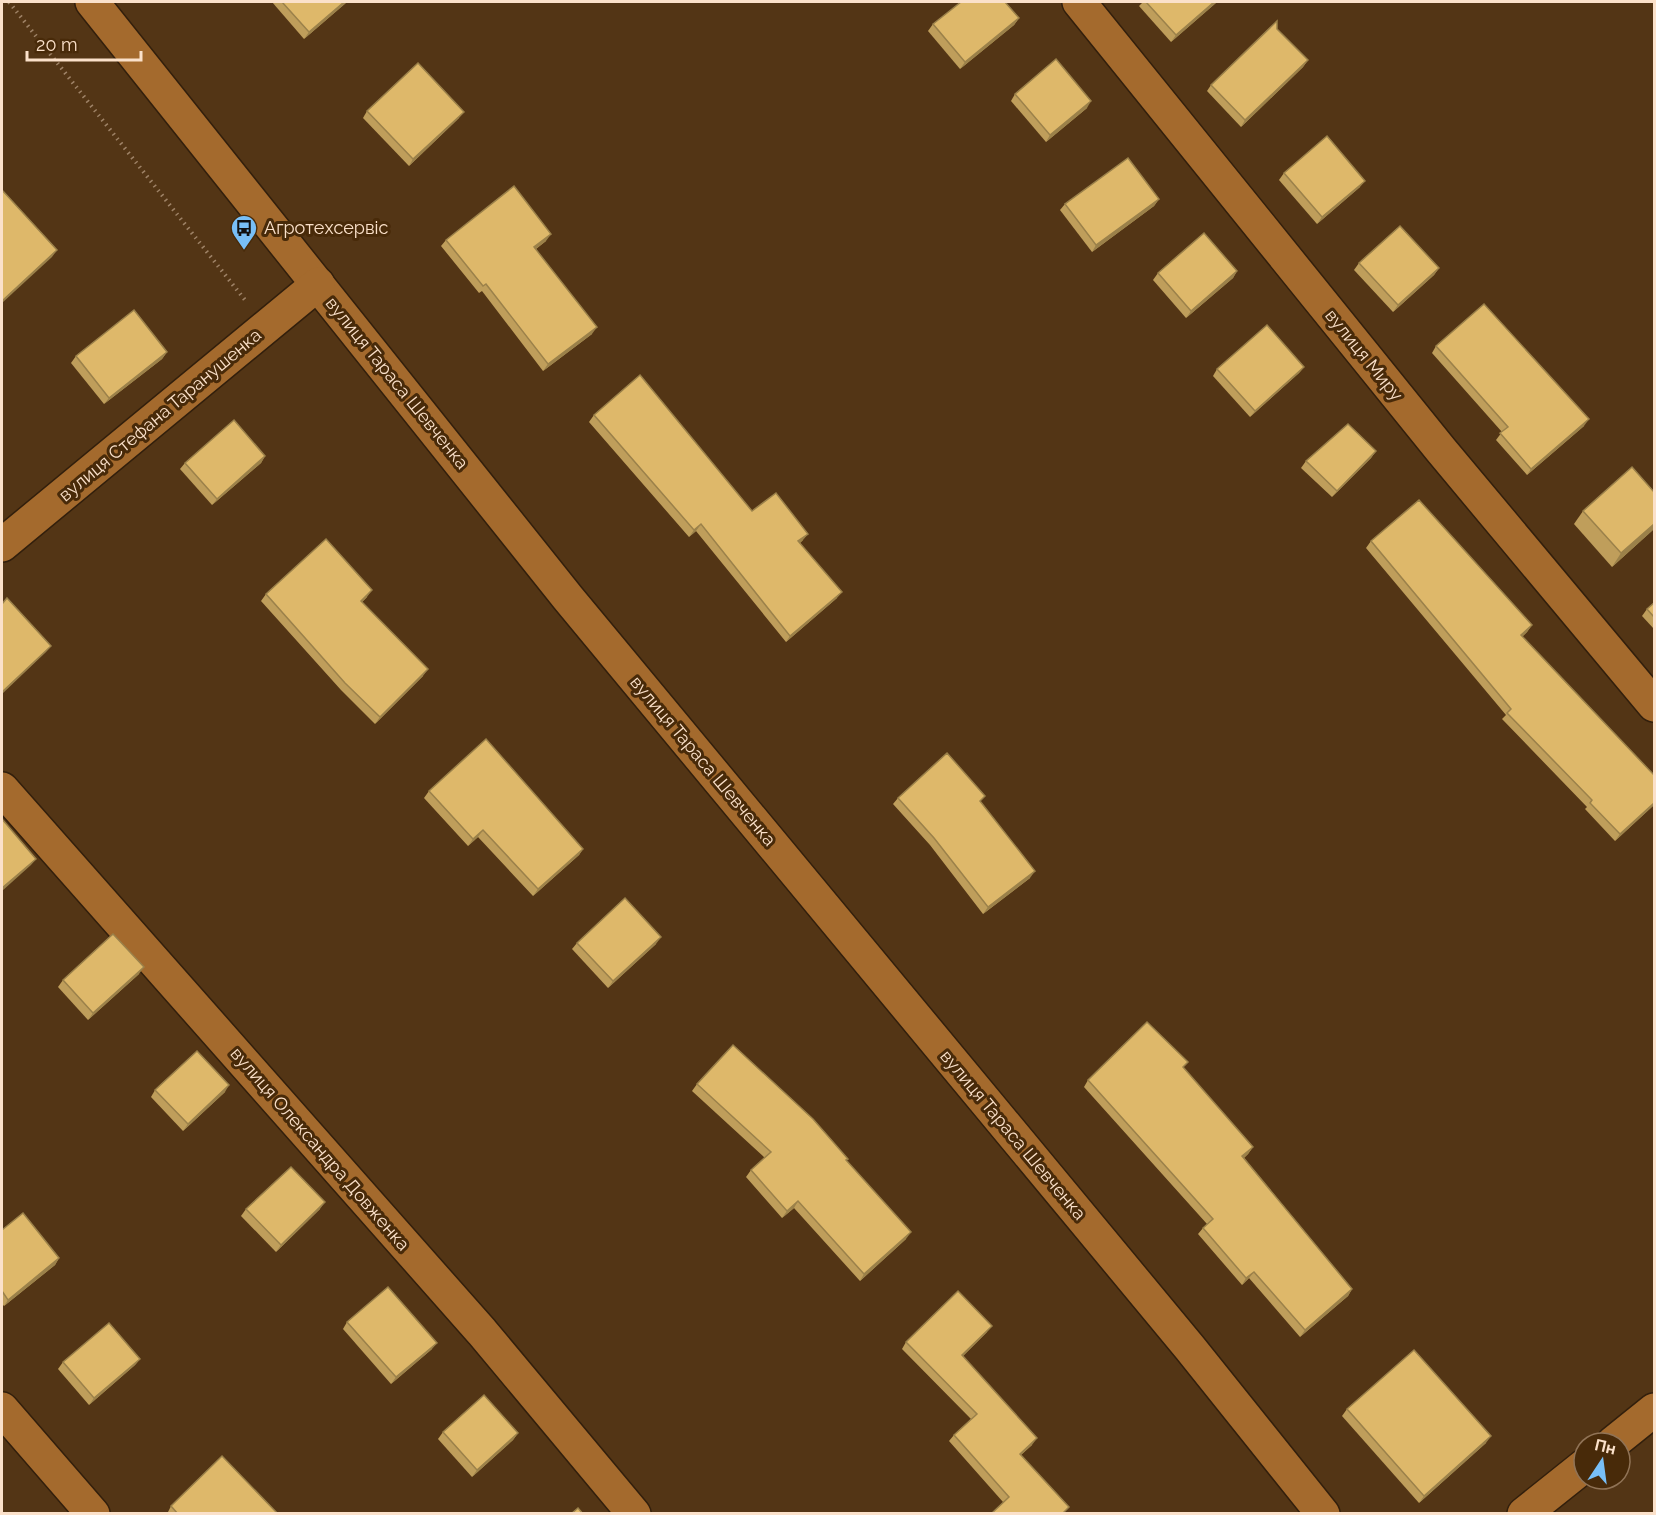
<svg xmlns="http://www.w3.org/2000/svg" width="1656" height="1515" font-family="Raleway,sans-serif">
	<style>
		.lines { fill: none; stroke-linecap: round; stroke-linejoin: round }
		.minor-casing { stroke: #321f0c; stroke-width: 36 }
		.path { stroke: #9e8266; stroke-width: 4; stroke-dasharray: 1.5 4.5; stroke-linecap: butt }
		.minor { stroke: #a46a2d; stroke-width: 33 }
		.wall { fill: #bf9e5b }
		.shaded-wall { fill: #9b814a }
		.building { fill: #deb86a; stroke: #9b814a; stroke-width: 1.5 }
		.labels { text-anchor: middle; stroke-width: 6; stroke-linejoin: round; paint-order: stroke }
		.poi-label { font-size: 18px; fill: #fbe1ca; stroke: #482a09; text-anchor: start }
		.street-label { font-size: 18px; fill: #fbe1ca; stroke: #482a09 }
	</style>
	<rect width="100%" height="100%" fill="#533515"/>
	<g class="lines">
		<g class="minor-casing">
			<g id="minor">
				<path d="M92 2 568 598 1190 1348 1323 1514"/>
				<path d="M1079 2 1441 450 1654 705"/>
				<path d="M2 545 318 284"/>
				<path d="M2 789 482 1332 634 1514"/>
				<path d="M2 1409 93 1514"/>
				<path d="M1613 1443 1654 1410"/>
				<path d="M1524 1514 1584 1466"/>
			</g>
		</g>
		<path class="path" d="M9 2 245 300"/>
		<use href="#minor" class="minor"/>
	</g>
	<g class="wall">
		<path d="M272 2H347L304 39Z"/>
		<path d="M1143 2H1217L1171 42 1139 6Z"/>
		<path d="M1019 18 1014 25 960 69 928 31 933 24Z"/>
		<path d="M1277 29 1308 60 1303 67 1241 127 1207 91 1211 85Z"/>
		<path d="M1015 94 1087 108 1046 142 1011 101Z"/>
		<path d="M367 111 459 118 409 166 363 118Z"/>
		<path d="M1284 173 1360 187 1317 224 1279 180Z"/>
		<path d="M1159 199 1154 206 1092 252 1060 210 1065 204Z"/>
		<path d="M446 240 546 241 536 249 592 334 543 371 482 291 479 293 441 246Z"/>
		<path d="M1359 263 1439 268 1434 275 1393 312 1354 270Z"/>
		<path d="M1237 271 1233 278 1186 318 1153 280 1158 273Z"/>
		<path d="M1436 346 1584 426 1527 475 1496 440 1502 432 1432 353Z"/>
		<path d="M167 352 162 359 104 404 71 363 76 356Z"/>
		<path d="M1304 367 1299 373 1250 417 1213 376 1217 369Z"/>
		<path d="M594 415 752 511 803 540 800 543 837 598 786 642 696 531 689 537 589 422Z"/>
		<path d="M1376 451 1371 458 1332 497 1301 468 1306 461Z"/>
		<path d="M265 456 261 463 212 505 180 469 185 463Z"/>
		<path d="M1654 492V529L1612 567 1574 524 1583 511Z"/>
		<path d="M1371 541 1532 625 1527 632 1522 637 1654 805 1615 841 1585 809 1587 807 1502 719 1506 715 1366 548Z"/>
		<path d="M266 594 367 597 362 602 423 676 375 724 341 690 261 601Z"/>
		<path d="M1654 603V629L1642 616 1647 609Z"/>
		<path d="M429 791 583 849 579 855 533 896 478 837 468 846 424 798Z"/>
		<path d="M898 798 981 802 1030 878 983 914 930 845 893 804Z"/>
		<path d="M577 943 656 944 608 988 572 949Z"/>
		<path d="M139 974 88 1020 58 987 63 980Z"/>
		<path d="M1183 1068 1253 1147 1248 1154 1244 1158 1352 1289 1348 1296 1300 1337 1249 1278 1242 1285 1198 1234 1203 1228 1207 1224 1084 1087 1088 1080Z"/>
		<path d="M697 1084 848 1159 846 1161 906 1239 860 1281 794 1208 782 1218 746 1177 751 1170 765 1158 692 1091Z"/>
		<path d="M155 1090 225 1092 183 1131 151 1097Z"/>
		<path d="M246 1209H320L276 1252 241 1216Z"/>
		<path d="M2 1230 59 1258 55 1265 4 1306 2 1304Z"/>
		<path d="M347 1322 432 1349 391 1384 343 1329Z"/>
		<path d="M987 1332 963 1356 1032 1445 1021 1455 1069 1507 1003 1502 949 1441 954 1435 971 1419 902 1349 906 1342Z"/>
		<path d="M140 1359 135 1365 89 1405 58 1369 63 1362Z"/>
		<path d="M1347 1409 1486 1443 1419 1503 1342 1416Z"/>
		<path d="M443 1432 518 1433 513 1440 472 1477 438 1439Z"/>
		<path d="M171 1506 278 1514H167Z"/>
	</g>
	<g class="shaded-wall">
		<path d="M344 2H347L304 39 309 32Z"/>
		<path d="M1214 2H1217L1171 42 1176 35Z"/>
		<path d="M1019 18 1014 25 960 69 965 62Z"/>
		<path d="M1308 60 1303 67 1241 127 1245 120Z"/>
		<path d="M1091 101 1087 108 1046 142 1050 135Z"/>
		<path d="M464 112 459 118 409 166 413 159Z"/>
		<path d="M1365 181 1360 187 1317 224 1322 217Z"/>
		<path d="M1159 199 1154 206 1092 252 1096 245Z"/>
		<path d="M551 234 546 241 529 254 534 247Z"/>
		<path d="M57 250 52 257 2 303V301Z"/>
		<path d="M1439 268 1434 275 1393 312 1398 305Z"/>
		<path d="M1237 271 1233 278 1186 318 1191 311Z"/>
		<path d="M597 327 592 334 543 371 548 364Z"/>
		<path d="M167 352 162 359 104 404 109 398Z"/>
		<path d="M1304 367 1299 373 1250 417 1255 411Z"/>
		<path d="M1589 419 1584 426 1527 475 1531 469Z"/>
		<path d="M1376 451 1371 458 1332 497 1337 491Z"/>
		<path d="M265 456 261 463 212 505 217 499Z"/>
		<path d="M701 524 696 531 689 537 694 530Z"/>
		<path d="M1654 524V529L1612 567 1621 553Z"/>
		<path d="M808 534 803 540 794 548 798 541Z"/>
		<path d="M372 590 367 597 356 608 361 601Z"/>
		<path d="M842 592 837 598 786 642 790 636Z"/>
		<path d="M1532 625 1527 632 1516 642 1521 635Z"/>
		<path d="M51 646 46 652 2 694V692Z"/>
		<path d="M428 669 423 676 375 724 380 717Z"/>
		<path d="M1654 803V805L1615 841 1620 834Z"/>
		<path d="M483 830 478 837 468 846 473 839Z"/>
		<path d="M583 849 579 855 533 896 538 889Z"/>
		<path d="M36 859 31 865 2 891V888Z"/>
		<path d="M1035 871 1030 878 983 914 988 907Z"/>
		<path d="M661 937 656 944 608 988 613 981Z"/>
		<path d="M144 967 139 974 88 1020 93 1013Z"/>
		<path d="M229 1085 225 1092 183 1131 188 1124Z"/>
		<path d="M1253 1147 1248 1154 1238 1163 1242 1156Z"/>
		<path d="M798 1201 794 1208 782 1218 787 1211Z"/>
		<path d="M325 1202 320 1209 276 1252 281 1245Z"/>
		<path d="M911 1232 906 1239 860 1281 864 1274Z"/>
		<path d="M59 1258 55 1265 4 1306 8 1300Z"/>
		<path d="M1254 1272 1249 1278 1242 1285 1246 1278Z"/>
		<path d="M1352 1289 1348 1296 1300 1337 1305 1330Z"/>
		<path d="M992 1326 987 1332 957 1362 962 1355Z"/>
		<path d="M437 1343 432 1349 391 1384 396 1377Z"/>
		<path d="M140 1359 135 1365 89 1405 94 1398Z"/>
		<path d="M518 1433 513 1440 472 1477 477 1470Z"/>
		<path d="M1491 1436 1486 1443 1419 1503 1424 1496Z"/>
		<path d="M1037 1438 1032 1445 1015 1460 1020 1454Z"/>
	</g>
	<g class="building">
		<path d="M282 2H344L309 32Z"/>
		<path d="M961 2H1005L1019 18 965 62 933 24Z"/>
		<path d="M1146 2H1214L1176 35Z"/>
		<path d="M1277 21V29L1308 60 1245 120 1211 85Z"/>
		<path d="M1056 59 1091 101 1050 135 1015 94Z"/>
		<path d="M418 63 464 112 413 159 367 111Z"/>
		<path d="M1327 136 1365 181 1322 217 1284 173Z"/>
		<path d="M1128 158 1159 199 1096 245 1065 204Z"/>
		<path d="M514 186 551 234 534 247 597 327 548 364 486 284 483 286 446 240Z"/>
		<path d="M2 190 57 250 2 301Z"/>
		<path d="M1400 226 1439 268 1398 305 1359 263Z"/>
		<path d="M1204 233 1237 271 1191 311 1158 273Z"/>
		<path d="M1484 304 1589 419 1531 469 1500 433 1508 427 1436 346Z"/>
		<path d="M134 310 167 352 109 398 76 356Z"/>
		<path d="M1267 325 1304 367 1255 411 1217 369Z"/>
		<path d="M640 375 752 511 776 493 808 534 798 541 842 592 790 636 701 524 694 530 594 415Z"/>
		<path d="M234 420 265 456 217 499 185 463Z"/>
		<path d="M1348 424 1376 451 1337 491 1306 461Z"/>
		<path d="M1632 467 1654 492V524L1621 553 1583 511Z"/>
		<path d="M1419 500 1532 625 1521 635 1654 775V803L1620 834 1590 803 1592 800 1507 713 1511 709 1371 541Z"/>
		<path d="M326 539 372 590 361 601 428 669 380 717 345 683 266 594Z"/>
		<path d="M7 598 51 646 2 692V604Z"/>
		<path d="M1654 603V617L1647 609Z"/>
		<path d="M486 739 583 849 538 889 483 830 473 839 429 791Z"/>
		<path d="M947 753 985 796 980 801 1035 871 988 907 934 838 898 798Z"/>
		<path d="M2 819 36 859 2 888Z"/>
		<path d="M625 898 661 937 613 981 577 943Z"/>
		<path d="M113 934 144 967 93 1013 63 980Z"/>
		<path d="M1147 1022 1188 1062 1183 1067 1253 1147 1242 1156 1352 1289 1305 1330 1254 1272 1246 1278 1203 1228 1213 1219 1088 1080Z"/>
		<path d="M733 1045 813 1119 848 1159 846 1160 911 1232 864 1274 798 1201 787 1211 751 1170 771 1152 697 1084Z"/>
		<path d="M197 1051 229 1085 188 1124 155 1090Z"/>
		<path d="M291 1167 325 1202 281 1245 246 1209Z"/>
		<path d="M23 1213 59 1258 8 1300 2 1291V1230Z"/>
		<path d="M388 1287 437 1343 396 1377 347 1322Z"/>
		<path d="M958 1291 992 1326 962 1355 1037 1438 1020 1454 1069 1507 1062 1514H991L1009 1497 954 1435 977 1414 906 1342Z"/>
		<path d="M109 1323 140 1359 94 1398 63 1362Z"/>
		<path d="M1414 1350 1491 1436 1424 1496 1347 1409Z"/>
		<path d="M484 1395 518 1433 477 1470 443 1432Z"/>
		<path d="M222 1456 278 1514H178L171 1506Z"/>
		<path d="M578 1508 583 1514H571Z"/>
	</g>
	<defs>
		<g id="bus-pin" transform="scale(1.35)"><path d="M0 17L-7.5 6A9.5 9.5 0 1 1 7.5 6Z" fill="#78bff7" stroke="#482a09"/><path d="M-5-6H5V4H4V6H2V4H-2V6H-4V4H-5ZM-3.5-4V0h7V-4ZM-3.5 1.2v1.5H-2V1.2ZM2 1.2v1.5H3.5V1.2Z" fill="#111"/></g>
	</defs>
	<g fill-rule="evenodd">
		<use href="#bus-pin" x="244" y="228"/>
	</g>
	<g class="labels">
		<g class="poi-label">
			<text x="264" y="234">Агротехсервіс</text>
		</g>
		<g class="street-label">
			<text transform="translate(1364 355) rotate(51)" y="6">вулиця Миру</text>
			<text transform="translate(397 383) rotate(51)" y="6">вулиця Тараса Шевченка</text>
			<text transform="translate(160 415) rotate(-40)" y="6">вулиця Стефана Таранушенка</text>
			<text transform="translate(703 761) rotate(50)" y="6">вулиця Тараса Шевченка</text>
			<text transform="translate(1013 1135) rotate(50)" y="6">вулиця Тараса Шевченка</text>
			<text transform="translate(320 1149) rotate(49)" y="6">вулиця Олександра Довженка</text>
		</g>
	</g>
	<rect width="1656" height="1515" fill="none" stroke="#fbe1ca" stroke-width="6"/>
	<g transform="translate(1602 1461) rotate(13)"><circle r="28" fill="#482a09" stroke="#907356" stroke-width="1.5"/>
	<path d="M0-4.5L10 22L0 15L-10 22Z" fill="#78bff7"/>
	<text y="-9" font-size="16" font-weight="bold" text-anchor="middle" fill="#fbe1ca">Пн</text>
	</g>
	<path d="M27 51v9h114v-9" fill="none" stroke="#fbe1ca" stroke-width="3"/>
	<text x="36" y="51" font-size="18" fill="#fbe1ca" stroke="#482a09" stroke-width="4.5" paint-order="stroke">20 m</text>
</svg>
